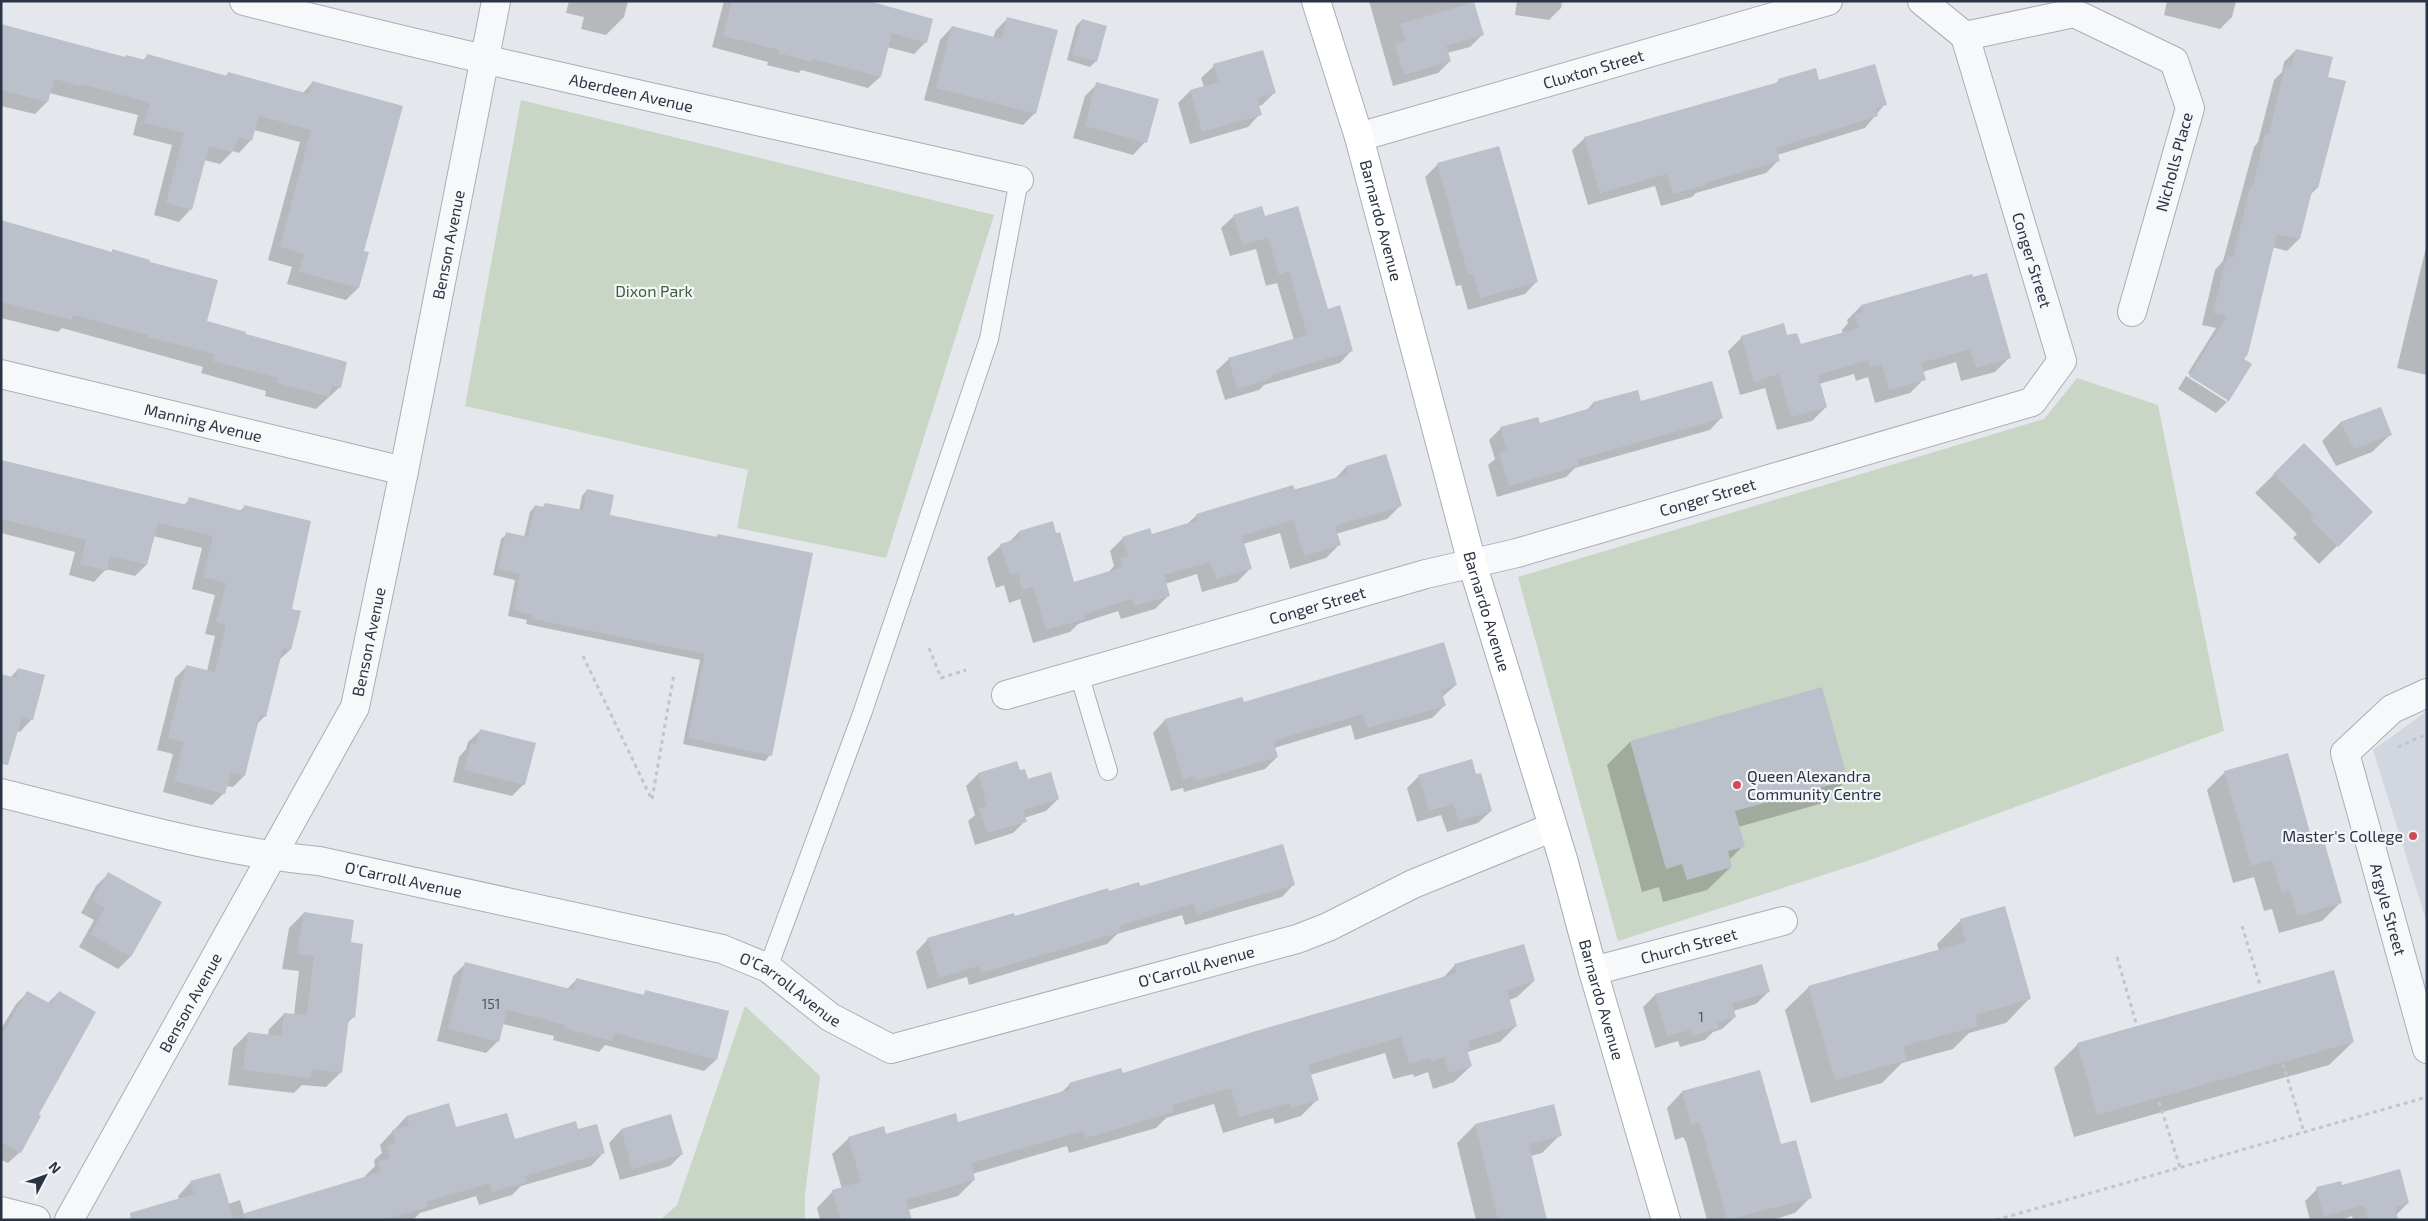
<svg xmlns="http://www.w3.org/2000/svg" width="2428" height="1221" font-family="'Exo 2',sans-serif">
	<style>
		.built { fill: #d2d6de }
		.green { fill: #c9d6c5 }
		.shadow { fill: #0003 }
		.building { fill: #bbc0ca }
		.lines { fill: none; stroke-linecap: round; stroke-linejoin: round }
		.lane-casing { stroke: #a9aeb7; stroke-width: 20 }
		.street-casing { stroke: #a9aeb7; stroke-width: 30 }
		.secondary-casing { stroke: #a9aeb7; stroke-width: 30 }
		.path { stroke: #c2c5cb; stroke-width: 3; stroke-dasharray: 4 4; stroke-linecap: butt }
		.lane { stroke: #f7f8fa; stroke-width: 18 }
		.street { stroke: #f7f8fa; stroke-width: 28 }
		.secondary { stroke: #fff; stroke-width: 28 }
		.poi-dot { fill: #d1495b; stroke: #f4f6f9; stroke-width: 2 }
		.labels { text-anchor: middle; stroke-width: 4.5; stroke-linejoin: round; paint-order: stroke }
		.number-label { font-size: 14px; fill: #4f5766 }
		.street-label { font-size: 16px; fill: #2b3445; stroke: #f4f6f9 }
		.park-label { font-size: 16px; fill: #3f6138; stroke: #f4f6f9 }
		.poi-label { font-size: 16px; fill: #2b3445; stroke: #f4f6f9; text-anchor: start }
	</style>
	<rect width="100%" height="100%" fill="#e4e7ec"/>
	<path class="built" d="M2427 711V923L2373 750Z"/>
	<g class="green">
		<path d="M521 100 994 215 886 558 737 528 748 470 465 406Z"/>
		<path d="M2077 378 2158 405 2224 731 1867 861 1618 941 1518 577 2044 419Z"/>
		<path d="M745 1006 820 1076 805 1194V1220H660L677 1205Z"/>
	</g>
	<g class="shadow">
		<path d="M569 1H628L624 17 606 35 581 29 584 17 566 13Z"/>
		<path d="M724 1H843L926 42 914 54 887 47 880 77 868 88 801 70 799 73 767 65 768 62 712 47Z"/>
		<path d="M1369 1H1472L1482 35 1470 47 1447 53 1450 61 1438 73 1393 86Z"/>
		<path d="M1517 1H1562L1561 8 1549 20 1515 15Z"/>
		<path d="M2167 1H2236L2232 17 2220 29 2164 15Z"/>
		<path d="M1008 18 1035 113 1023 125 924 100 940 40 952 27 993 38 996 30Z"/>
		<path d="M1082 20 1096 61 1090 67 1067 60 1076 26Z"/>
		<path d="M1 26 124 58 142 61 148 55 225 77 228 73 302 94 312 83 362 252 358 288 346 300 287 284 292 267 268 260 300 142 254 130 251 140 239 153 233 151 220 164 204 160 191 209 179 222 154 215 172 145 133 135 138 115 49 93 47 102 35 114 1 106Z"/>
		<path d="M2296 50 2317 188 2310 195 2299 239 2287 251 2272 247 2243 360 2251 365 2228 401 2216 413 2178 389 2186 376 2227 402V399L2188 373 2216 328 2202 325 2215 270 2223 261 2254 147 2258 142 2274 80 2282 72 2284 62Z"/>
		<path d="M1214 66 1275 92 1262 105 1258 106 1260 114 1248 127 1190 144 1178 103 1190 91 1204 87 1201 78Z"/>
		<path d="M1779 80 1818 81 1885 104 1865 128 1777 155 1778 161 1766 173 1696 193 1692 197 1661 206 1655 186 1588 205 1572 150 1585 138 1775 84Z"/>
		<path d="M1097 84 1145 142 1133 155 1073 138 1085 96Z"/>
		<path d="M1499 147 1537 281 1525 294 1468 310 1461 285 1456 286 1425 177 1437 165Z"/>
		<path d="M1234 216 1264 217 1352 350 1340 363 1264 385 1259 390 1225 400 1216 371 1229 359 1294 340 1277 283 1266 286 1256 249 1230 256 1221 228Z"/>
		<path d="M1 222 111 253 113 251 148 263 206 322 244 335 340 387 316 409 265 396 266 391 201 373 203 367 62 328 58 332 1 318Z"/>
		<path d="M2427 243V375L2397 368Z"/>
		<path d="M1861 306 2010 357 1995 372 1961 381 1956 362 1922 372 1924 379 1910 393 1875 403 1868 377 1856 381 1854 374 1819 384 1826 407 1812 421 1777 430 1765 388 1740 395 1728 351 1742 337H1786L1800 346 1843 334 1842 330 1848 323 1847 320Z"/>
		<path d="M1640 402 1721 418 1710 430 1575 468 1566 477 1497 497 1488 465 1495 459 1489 440 1501 428 1539 425 1586 411 1593 403Z"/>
		<path d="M2380 409 2391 434 2372 452 2336 466 2322 441 2340 423Z"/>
		<path d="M2304 445 2371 512 2319 564 2293 538 2297 534 2255 493Z"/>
		<path d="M1 461 183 506 190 499 240 511 245 506 290 610V650L278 661 265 716 257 724 244 776 233 787 226 786 224 793 212 805 163 792 173 754 157 750 175 678 187 666 207 671 215 636 205 634 215 595 192 589 202 548 153 536 146 565 135 576 106 569 94 582 69 575 75 552 1 533Z"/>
		<path d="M1346 467 1401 505 1387 519 1336 534 1339 545 1326 558 1290 569 1280 533 1243 544 1250 569 1237 582 1202 592 1197 574 1165 584 1169 595 1155 609 1121 619 1118 611 1078 624 1070 632 1033 643 1020 599 1009 603 1004 585 996 588 987 558 1001 545 1009 542 1019 532 1055 535 1074 584 1107 574 1114 566 1110 551 1123 538 1151 535 1187 524 1197 515 1335 479Z"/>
		<path d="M587 490 608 516 715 538 718 535 770 755 765 761 683 744 700 660 526 624 527 620 508 616 515 580 493 575 501 539 507 534 524 537 530 512 535 506 542 508 545 504 579 511 582 496Z"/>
		<path d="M18 669 32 719 20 732 12 729 10 678Z"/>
		<path d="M1456 685 1442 697 1445 705 1432 718 1355 740 1351 725 1274 748 1277 757 1265 769 1184 792 1183 788 1171 791 1153 733 1165 720 1243 704Z"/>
		<path d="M481 730 524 784 512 796 453 782 459 757 466 749 468 742Z"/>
		<path d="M1630 742 1847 780 1823 803 1738 827 1743 846 1729 860 1731 867 1707 890 1663 902 1659 887 1642 892 1607 765Z"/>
		<path d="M1019 772 1027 780 1058 799 1046 811 1024 818 1025 821 1013 833 975 845 968 821 975 815 966 786 978 774Z"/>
		<path d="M2225 772 2310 838 2340 903 2322 921 2279 933 2272 909 2264 911 2254 877 2233 883 2207 790Z"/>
		<path d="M1419 776 1491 811 1478 823 1447 832 1441 815 1417 822 1407 788Z"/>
		<path d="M108 874 161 903 130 957 118 969 79 947 94 920 81 913 96 886Z"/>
		<path d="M1294 884 1282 897 1185 925 1182 915 1117 934 1107 944 969 985 967 977 927 989 916 952 928 939 1108 892 1139 888Z"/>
		<path d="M304 913 349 943 353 1017 347 1024 341 1072 326 1087 302 1085 294 1093 228 1085 233 1048 248 1033 268 1035 269 1029 284 1014 294 1015 299 971 282 969 289 928Z"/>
		<path d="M1961 920 2029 999 2006 1023 1969 1033 1953 1049 1902 1063 1882 1083 1811 1103 1785 1010 1809 987 1939 951 1937 944Z"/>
		<path d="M465 964 567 989 577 979 642 996 646 992 716 1060 704 1071 605 1045 599 1052 592 1050 553 1040 554 1036 503 1024 498 1041 486 1053 437 1041 453 976Z"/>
		<path d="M1455 965 1534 981 1517 997 1509 1000 1516 1026 1500 1042 1467 1052 1471 1066 1454 1082 1433 1089 1428 1072 1414 1077 1413 1074 1393 1079 1385 1053 1310 1075 1317 1100 1301 1116 1275 1124 1273 1118 1223 1133 1214 1104 1166 1118 1156 1128 1069 1153 1067 1146 972 1174 974 1180 958 1196 908 1210 911 1220H820L817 1208 833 1191 842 1189 832 1154 849 1138 885 1135 957 1123 1061 1093 1070 1084 1122 1075 1442 979Z"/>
		<path d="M28 992 48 1003 59 992 37 1115 20 1152 8 1163 1 1160V1029L16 1004Z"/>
		<path d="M1768 992 1756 1004 1733 1011 1735 1017 1722 1029 1713 1032 1705 1040 1680 1047 1678 1041 1655 1048 1643 1007 1655 995Z"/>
		<path d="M2353 1042 2329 1065 2074 1137 2054 1068 2078 1044Z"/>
		<path d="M1682 1092 1780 1146 1811 1197 1795 1213 1772 1220H1707L1686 1142 1683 1137 1675 1140 1667 1108Z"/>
		<path d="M670 1116 682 1154 670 1166 620 1180 609 1143 621 1130Z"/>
		<path d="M406 1117 514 1141 577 1131 604 1152 591 1166 521 1186 512 1195 479 1205 476 1196 420 1213 413 1220H131L139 1212 179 1200 178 1196 191 1182 228 1204 240 1200 244 1214 366 1178 365 1176 375 1166 374 1160 382 1153 380 1145Z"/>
		<path d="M1475 1125 1560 1135 1542 1153 1531 1156 1543 1220H1476L1457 1143Z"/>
		<path d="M2341 1187 2408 1203 2396 1215 2397 1220H2353L2352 1216 2341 1220H2310L2305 1201 2317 1189Z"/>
	</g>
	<g class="building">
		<path d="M732 1H869L933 19 927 43 892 33 881 77 812 59V62L778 53 779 50 723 36Z"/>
		<path d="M1474 2 1484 35 1446 46 1451 61 1404 75 1395 44 1406 41 1400 24Z"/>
		<path d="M1007 17 1058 30 1036 114 936 88 952 26 1002 39Z"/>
		<path d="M1082 19 1107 26 1097 62 1072 55Z"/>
		<path d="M1 24 125 57 126 55 145 60 147 54 227 76 228 72 309 94 312 81 403 106 364 251 369 252 359 288 299 272 304 254 280 247 311 130 259 116 252 141 238 137 233 152 209 146 192 210 166 203 184 133 144 123 150 103 82 84 81 86 54 79 48 102 1 90Z"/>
		<path d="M2296 49 2333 57 2328 77 2346 81 2318 188 2313 187 2300 239 2277 234 2248 354 2244 359 2252 364 2229 401 2189 376 2227 316 2213 313 2227 256 2233 258 2250 186H2253L2265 134H2269L2285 66 2291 68Z"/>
		<path d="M1263 50 1276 93 1257 98 1262 115 1202 132 1190 90 1218 82 1213 64Z"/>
		<path d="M1875 64 1887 105 1876 108 1878 116 1776 148 1780 161 1705 183 1706 185 1673 194 1667 174 1600 193 1584 137 1779 82 1778 79 1816 68 1819 80Z"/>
		<path d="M1096 82 1159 99 1147 143 1085 126Z"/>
		<path d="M1499 146 1538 282 1480 298 1473 274 1468 275 1437 163Z"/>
		<path d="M1262 206 1265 216 1298 206 1328 309 1340 305 1353 351 1271 375 1272 378 1237 389 1228 358 1307 335 1289 271 1279 275 1268 238 1242 245 1233 215Z"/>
		<path d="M1 220 112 252V249L150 260V262L218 280 207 321 246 332V334L347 362 341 388 332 385 329 397 277 383 278 378 213 361 215 354 147 337 148 335 73 315 72 320 1 302Z"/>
		<path d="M1987 273 2011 358 1976 368 1970 349 1921 363 1926 380 1889 390 1882 364 1870 367 1868 360 1818 375 1827 407 1791 417 1779 374 1754 382 1741 336 1784 323 1787 335 1797 333 1801 344 1859 328 1855 314 1863 312 1861 305 1972 274 1973 277Z"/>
		<path d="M1712 381 1723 418 1577 460 1579 466 1509 486 1499 453 1507 450 1500 427 1538 417 1540 423 1594 407 1593 402 1638 390 1641 401Z"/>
		<path d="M2381 407 2392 435 2354 449 2340 422Z"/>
		<path d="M2304 443 2373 512 2338 547 2310 519 2314 515 2273 474Z"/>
		<path d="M1386 454 1402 506 1335 526 1341 545 1304 556 1293 520 1242 536 1252 569 1216 579 1210 562 1164 575 1170 596 1134 606 1132 599 1084 614 1085 619 1046 630 1033 587 1022 590 1018 573 1010 575 1000 544 1020 538 1019 531 1053 521 1056 533 1060 532 1074 582 1123 567 1120 558 1128 556 1122 537 1150 528 1152 534 1198 520 1196 514 1293 485 1295 490 1348 474 1346 466Z"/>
		<path d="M1 460 187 505 189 497 243 511 244 505 311 521 292 609 301 611 291 650 283 648 266 717 260 715 245 776 231 773 225 794 174 781 184 742 168 738 186 665 215 672 226 625 216 622 226 583 203 577 213 536 158 523 147 565 110 556 107 571 80 564 86 540 1 519Z"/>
		<path d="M587 489 614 495 610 515 717 537 718 534 813 553 772 756 688 738 705 654 532 619V615L513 610 520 574 498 569 506 532 528 537 535 505 544 507 545 503 583 510Z"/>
		<path d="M1444 642 1457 685 1441 690 1446 706 1367 728 1363 714 1276 740 1277 742 1274 743 1278 757 1196 781 1195 776 1183 780 1165 719 1242 697 1244 702Z"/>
		<path d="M18 668 45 675 33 720 22 717 8 765 1 764V674L16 678Z"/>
		<path d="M1822 687 1848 780 1735 811 1745 847 1728 851 1732 867 1687 880 1682 864 1666 869 1630 741Z"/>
		<path d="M480 729 536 743 525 785 464 770 471 743 476 744Z"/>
		<path d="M2288 753 2311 836 2322 834 2342 903 2297 916 2290 891 2282 894 2272 860 2251 866 2224 771Z"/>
		<path d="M1472 759 1476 774 1481 773 1492 811 1459 821 1453 804 1429 811 1418 775Z"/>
		<path d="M1017 761 1020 770 1025 769 1028 779 1051 772 1059 799 1023 810 1027 822 987 833 979 808 987 806 978 773Z"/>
		<path d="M1283 844 1295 885 1197 914 1194 903 1119 926 1121 932 981 973 979 966 939 978 927 938 1014 913 1015 916 1108 888 1109 891 1139 882 1140 886Z"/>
		<path d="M108 872 162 902 131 957 90 934 105 908 92 900Z"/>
		<path d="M2005 906 2031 999 1975 1015 1978 1026 1903 1046 1907 1060 1835 1080 1808 986 1966 942 1960 919Z"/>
		<path d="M304 912 354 920 351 942 363 944 355 1018 349 1017 342 1073 312 1069 310 1078 243 1070 248 1032 281 1036 284 1013 307 1015 314 956 297 954Z"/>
		<path d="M1524 944 1535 981 1507 990 1517 1026 1468 1041 1470 1049 1467 1050 1472 1066 1449 1073 1444 1057 1431 1061 1429 1058 1409 1064 1401 1037 1308 1065 1319 1100 1291 1108 1290 1103 1239 1117 1231 1088 1172 1105 1174 1112 1086 1138 1083 1131 971 1163 975 1180 906 1200 912 1220H841L832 1190 861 1182 848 1137 884 1126 886 1134 956 1113 958 1122 1071 1089 1069 1083 1121 1068 1123 1073 1256 1031 1457 973 1454 964Z"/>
		<path d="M465 962 574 990 576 978 644 995 645 990 729 1011 717 1060 614 1033 612 1041 604 1039 564 1028 565 1025 507 1010 499 1042 448 1029Z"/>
		<path d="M1762 964 1770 992 1732 1003 1736 1017 1717 1023 1719 1028 1692 1036 1690 1030 1667 1036 1655 994Z"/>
		<path d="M2334 970 2354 1042 2097 1115 2077 1043Z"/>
		<path d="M27 991 51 1004 59 991 96 1012 39 1114 41 1116 21 1153 1 1142V1036Z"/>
		<path d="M1760 1070 1781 1144 1796 1140 1812 1198 1727 1220 1701 1126 1699 1122 1691 1125 1682 1091Z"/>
		<path d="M449 1103 456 1127 507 1113 515 1139 576 1121 578 1129 597 1124 605 1153 525 1176 527 1182 492 1192 490 1183 426 1202 428 1207 382 1220H246L245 1213 381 1172 378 1162 390 1158 387 1146 396 1143 392 1130 409 1126 406 1116Z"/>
		<path d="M1554 1104 1562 1136 1529 1144 1547 1220H1498L1475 1124Z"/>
		<path d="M671 1114 683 1154 632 1169 621 1129Z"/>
		<path d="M2400 1169 2409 1203 2395 1207 2398 1220H2368L2364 1205 2324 1216 2316 1187 2341 1181 2342 1185Z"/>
		<path d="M220 1173 234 1220H131L130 1213 194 1194 190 1181Z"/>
	</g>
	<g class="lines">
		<g class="lane-casing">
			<g id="lane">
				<path d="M1079 674 1108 771"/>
				<path d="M768 968 863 711 989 339 1019 180"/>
			</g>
		</g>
		<g class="street-casing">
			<g id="street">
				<path id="s1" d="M244 1C501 66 761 121 1019 180"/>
				<path d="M1922 1 1965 36"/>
				<path d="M2074 13 2174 61 2190 108 2132 312"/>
				<path d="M1965 36 2074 13"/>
				<path id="s2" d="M1359 137 1828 1"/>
				<path id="s3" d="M1 374 404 471"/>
				<path id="s4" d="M2427 693 2392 709 2345 753 2427 1049"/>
				<path id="s5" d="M1006 695 1426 574 1517 553 2032 402 2062 361 1965 36"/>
				<path id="s6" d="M1 793C106 819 211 851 319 861L722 949 768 968 830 1017 891 1049 1297 939 1328 927 1413 884 1553 827"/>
				<path id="s7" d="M1593 971 1783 921"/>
				<path d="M1 1211 36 1220"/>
				<path id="s8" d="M69 1220 355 707 404 471 496 1"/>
			</g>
		</g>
		<g class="secondary-casing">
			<g id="secondary">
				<path id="s9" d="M1316 1 1359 137 1472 563 1563 859 1593 971 1666 1220"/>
			</g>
		</g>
		<g class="path">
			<path d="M929 648 941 678 966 670"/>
			<path d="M583 656 652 800"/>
			<path d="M2398 747 2427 734"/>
			<path d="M652 799 674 674"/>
			<path d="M2242 926 2260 985"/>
			<path d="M2117 957 2136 1023"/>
			<path d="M2283 1064 2304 1132"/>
			<path d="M2159 1102 2180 1167"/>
			<path d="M1996 1220 2427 1097"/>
		</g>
		<use href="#lane" class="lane"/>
		<use href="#street" class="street"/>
		<use href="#secondary" class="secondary"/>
	</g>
	<g class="poi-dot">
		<circle cx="1737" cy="785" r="5"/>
		<circle cx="2413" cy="836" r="5"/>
	</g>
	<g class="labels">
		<g class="number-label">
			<text x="491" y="1009">151</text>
			<text x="1701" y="1022">1</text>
		</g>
		<g class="street-label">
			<text dy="6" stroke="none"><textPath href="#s2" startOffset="244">Cluxton Street</textPath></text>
			<text dy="6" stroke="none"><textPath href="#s1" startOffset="398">Aberdeen Avenue</textPath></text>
			<text transform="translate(2174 162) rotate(-75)" y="6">Nicholls Place</text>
			<text dy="6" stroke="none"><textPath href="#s9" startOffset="229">Barnardo Avenue</textPath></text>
			<text dy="6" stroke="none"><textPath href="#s8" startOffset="1059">Benson Avenue</textPath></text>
			<text transform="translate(2032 260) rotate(73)" y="6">Conger Street</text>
			<text dy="6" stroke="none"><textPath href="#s3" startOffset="208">Manning Avenue</textPath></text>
			<text dy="6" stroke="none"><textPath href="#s5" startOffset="729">Conger Street</textPath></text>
			<text dy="6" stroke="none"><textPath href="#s5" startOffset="324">Conger Street</textPath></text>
			<text dy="6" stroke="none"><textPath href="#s9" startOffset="634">Barnardo Avenue</textPath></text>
			<text dy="6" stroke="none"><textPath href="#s8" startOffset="654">Benson Avenue</textPath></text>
			<text dy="6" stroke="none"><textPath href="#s6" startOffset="412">O'Carroll Avenue</textPath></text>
			<text dy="6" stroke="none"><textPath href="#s4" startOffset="265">Argyle Street</textPath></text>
			<text dy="6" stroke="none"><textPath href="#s7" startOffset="99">Church Street</textPath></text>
			<text dy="6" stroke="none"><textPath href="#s6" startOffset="1252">O'Carroll Avenue</textPath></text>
			<text dy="6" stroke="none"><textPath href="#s6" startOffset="818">O'Carroll Avenue</textPath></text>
			<text dy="6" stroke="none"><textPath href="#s9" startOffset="1039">Barnardo Avenue</textPath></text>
			<text dy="6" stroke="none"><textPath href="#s8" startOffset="249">Benson Avenue</textPath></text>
		</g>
		<g class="park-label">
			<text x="654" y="297">Dixon Park</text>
		</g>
		<g class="poi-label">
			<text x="1747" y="782">Queen Alexandra<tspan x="1747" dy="18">Community Centre</tspan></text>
			<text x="2403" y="842" text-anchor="end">Master's College</text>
		</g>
	</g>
	<rect width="2428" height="1221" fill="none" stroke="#2b3445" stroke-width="5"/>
	<g transform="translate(45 1176) rotate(49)" stroke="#f4f6f9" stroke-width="4" paint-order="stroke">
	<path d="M0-4L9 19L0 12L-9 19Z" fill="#2b3445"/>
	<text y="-8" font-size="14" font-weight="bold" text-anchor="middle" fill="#2b3445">N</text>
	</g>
</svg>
